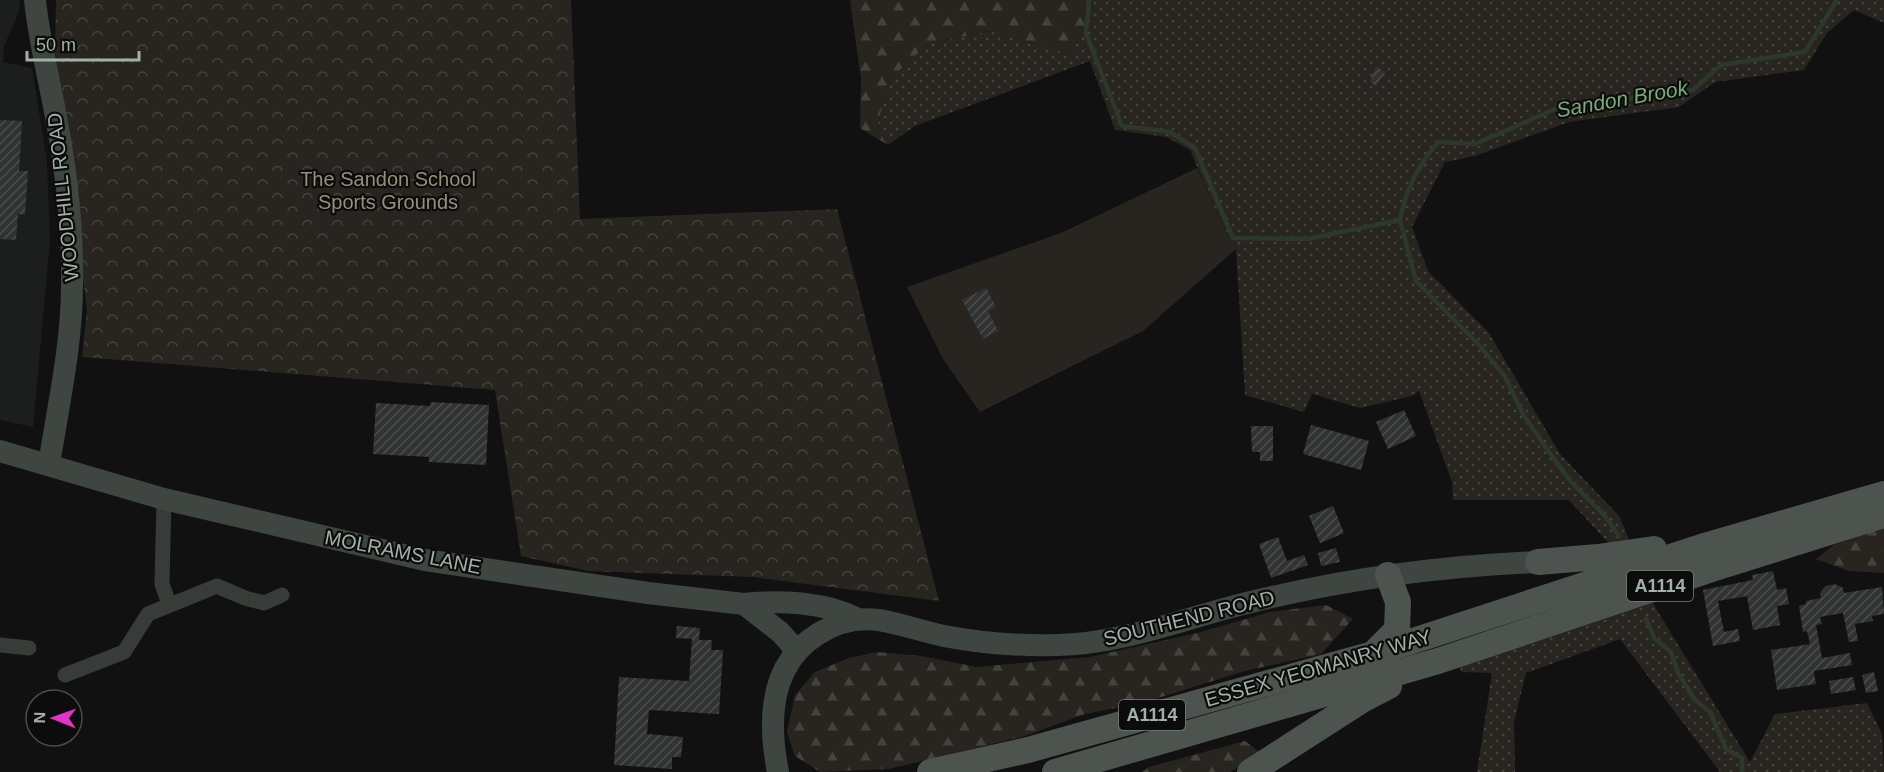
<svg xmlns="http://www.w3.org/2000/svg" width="1884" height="772" font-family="Arial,sans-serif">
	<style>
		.built { fill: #1c1e1d }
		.grass { fill: url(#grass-dots) }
		.forest { fill: url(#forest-firs) }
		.park { fill: url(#park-crowns) }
		.garden { fill: #282520 }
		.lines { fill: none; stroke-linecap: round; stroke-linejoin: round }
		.stream { stroke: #2b382a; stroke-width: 4.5 }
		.building { fill: url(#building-hatch) }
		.street { stroke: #383c39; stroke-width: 15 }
		.secondary { stroke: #3f4541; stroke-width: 22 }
		.primary { stroke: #4d544f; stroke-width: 26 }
		.labels { text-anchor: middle; stroke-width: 4.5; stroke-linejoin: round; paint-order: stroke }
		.shield { fill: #0b0c0b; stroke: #758077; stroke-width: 1.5 }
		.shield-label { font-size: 18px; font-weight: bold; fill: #a2b1a5 }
		.park-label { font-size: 20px; fill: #9b8d7a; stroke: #0b0c0b }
		.street-label { font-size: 20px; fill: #a2b1a5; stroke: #0b0c0b }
		.water-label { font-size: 21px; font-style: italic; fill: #7baa7a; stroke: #0b0c0b }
	</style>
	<defs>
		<pattern id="grass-dots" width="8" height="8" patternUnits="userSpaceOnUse" patternTransform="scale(1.5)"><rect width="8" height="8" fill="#282520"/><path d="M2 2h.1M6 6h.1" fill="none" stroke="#44423d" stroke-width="1.8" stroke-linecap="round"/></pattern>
		<pattern id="forest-firs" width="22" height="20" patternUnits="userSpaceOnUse" patternTransform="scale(1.5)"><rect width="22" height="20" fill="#282520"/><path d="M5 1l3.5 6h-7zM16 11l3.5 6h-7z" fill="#44423d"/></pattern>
		<pattern id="park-crowns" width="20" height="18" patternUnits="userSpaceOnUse" patternTransform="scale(1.5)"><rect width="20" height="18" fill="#282520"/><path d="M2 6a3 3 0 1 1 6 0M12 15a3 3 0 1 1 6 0" fill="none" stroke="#44423d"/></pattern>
		<pattern id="building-hatch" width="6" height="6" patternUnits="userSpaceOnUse" patternTransform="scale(1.5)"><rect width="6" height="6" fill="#303331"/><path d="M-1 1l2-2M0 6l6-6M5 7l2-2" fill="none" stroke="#4b4e4c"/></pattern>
	</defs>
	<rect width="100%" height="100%" fill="#101110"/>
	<path class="built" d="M0 0H20L19 12 4 46 3 62 32 68 47 162 50 241 33 427 0 420Z"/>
	<path class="grass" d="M1084 0H1884V23L1854 10 1827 33 1804 70 1715 82 1679 107 1569 122 1475 156 1445 162 1412 227 1428 271 1489 333 1560 454 1620 517 1655 607 1750 762 1775 714 1867 703 1882 734 1884 772H1720L1620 639 1526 673 1514 722 1515 772H1477L1492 673 1461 672 1459 663 1631 609 1614 549 1569 500H1453L1452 482 1419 391 1412 396 1360 408 1312 394 1304 412 1245 395 1236 249 1220 220 1190 150 1166 137 1115 130 1090 61 915 126 888 145 878 123 889 80 928 44 990 31 1070 54 1086 26Z"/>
	<g class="forest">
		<path d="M850 0H1084L1086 26 1070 54 990 31 928 44 889 80 878 123 888 145 860 128 861 79Z"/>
		<path d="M1884 527V573L1849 571 1816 559 1834 545Z"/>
		<path d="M1326 605 1353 619 1321 654 1245 671 1142 703 1085 714 1025 736 889 769 820 772 795 756 787 732 795 695 815 672 849 658 877 652 921 656 977 667 1090 657 1201 632 1270 612Z"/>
		<path d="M1245 741 1262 754 1230 772H1142L1149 767Z"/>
	</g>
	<path class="park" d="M56 0H571L580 219 837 209 939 601 753 577 588 571 521 556 495 390 82 357 87 310 55 54Z"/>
	<path class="garden" d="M1197 168 1220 220 1236 249 1143 331 980 412 943 359 907 287 1061 233Z"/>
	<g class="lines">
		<g class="stream">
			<path d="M1089 0 1086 33 1122 126 1170 132 1195 148 1233 238 1307 239 1400 220C1406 189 1418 166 1438 142L1475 144 1562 106 1579 103 1606 105 1646 94 1693 90 1721 65 1805 52 1837 0"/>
			<path d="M1400 220 1416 281 1478 344 1504 375 1523 414 1544 445 1571 482 1605 516 1619 536"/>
			<path d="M1646 619 1654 638 1671 652 1678 673 1695 700 1710 712 1726 749 1742 758V772"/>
		</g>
	</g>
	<g class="building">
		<path d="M1376 66 1385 72 1376 86 1370 82Z"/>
		<path d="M0 120 22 121 19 171H28L25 215 18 214 16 240 0 239Z"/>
		<path d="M986 288 996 307 988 311 998 331 983 339 962 300Z"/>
		<path d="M431 402 489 405 486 465 429 462V457L373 454 376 403 430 406Z"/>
		<path d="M1404 410 1416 436 1388 449 1376 422Z"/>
		<path d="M1311 425 1369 441 1361 470 1303 454Z"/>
		<path d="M1251 426H1273V461H1260V452H1252Z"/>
		<path d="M1333 506 1344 533 1320 543 1309 516Z"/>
		<path d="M1278 537 1287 561 1304 555 1308 565 1271 578 1259 544Z"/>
		<path d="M1336 548 1340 562 1321 566 1318 553Z"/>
		<path d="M1773 571 1777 590 1786 588 1789 604 1777 606 1780 625 1753 630 1747 596 1718 601 1724 632 1738 629 1740 641 1713 646 1703 590 1753 580 1752 575Z"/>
		<path d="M1835 584 1843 588 1844 593 1882 587 1884 614 1872 616 1873 621 1855 624 1858 641 1849 642 1843 613 1820 617 1822 624 1816 625 1822 658 1850 653 1852 665 1814 671 1812 660 1816 684 1777 690 1771 650 1810 644 1807 631 1803 632 1799 606 1806 604V601L1821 598 1820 593 1826 586Z"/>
		<path d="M677 626 700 628 699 640H712L711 650H723L719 714 649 710 647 734 683 737 681 757H672V769L614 765 619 677 689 681 692 639 676 638Z"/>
		<path d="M1874 672 1878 691 1866 693 1862 675Z"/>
		<path d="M1853 677 1856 690 1831 694 1829 681Z"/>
	</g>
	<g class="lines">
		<g class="street">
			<path d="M164 499 162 584 169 604"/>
			<path d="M0 645 29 648"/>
			<path d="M65 675 124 652 148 614 217 586 245 598 264 603 282 595"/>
		</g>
		<g class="secondary">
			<path d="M35 0C39 40 49 78 56 117 66 169 73 232 72 285 72 345 58 406 49 465"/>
			<path d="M0 451 164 499 425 560 648 593 744 604 780 632 797 651"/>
			<path d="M744 604C780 600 824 602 856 618"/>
			<path d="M778 772C768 722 769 664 818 634 865 605 896 626 944 636 980 643 1019 646 1057 645 1123 644 1187 617 1251 602 1345 579 1441 566 1538 562"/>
		</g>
		<g class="primary">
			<path d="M1538 562 1598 557 1654 549"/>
			<path d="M1375 652 1397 630 1398 602 1388 575"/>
			<path d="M930 772 1028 750 1373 654 1701 547 1884 494"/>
			<path d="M1055 772 1438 661 1715 568 1884 515"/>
			<path d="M1250 772 1362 700 1389 686"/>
		</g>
	</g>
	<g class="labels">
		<g class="shield">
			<rect x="1627" y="571" width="66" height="30" rx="4.5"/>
			<rect x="1119" y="700" width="66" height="30" rx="4.5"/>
		</g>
		<g class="shield-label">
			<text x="1660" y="592">A1114</text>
			<text x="1152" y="721">A1114</text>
		</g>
		<g class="park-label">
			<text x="388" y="186">The Sandon School<tspan x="388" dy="23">Sports Grounds</tspan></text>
		</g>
		<g class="street-label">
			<text transform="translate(63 197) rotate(-96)" y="7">WOODHILL ROAD</text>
			<text transform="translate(403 552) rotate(11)" y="7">MOLRAMS LANE</text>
			<text transform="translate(1189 618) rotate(-14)" y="7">SOUTHEND ROAD</text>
			<text transform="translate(1318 668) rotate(-16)" y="7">ESSEX YEOMANRY WAY</text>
		</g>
		<g class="water-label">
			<text transform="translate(1622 99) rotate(-10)" y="7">Sandon Brook</text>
		</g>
	</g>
	<g transform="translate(54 718) rotate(271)"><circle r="28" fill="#0b0c0b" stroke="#474e49" stroke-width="1.5"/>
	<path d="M0-4.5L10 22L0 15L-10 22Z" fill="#e335c5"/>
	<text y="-9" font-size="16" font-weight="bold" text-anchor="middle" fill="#a2b1a5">N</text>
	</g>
	<path d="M27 51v9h112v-9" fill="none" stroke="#a2b1a5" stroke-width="3"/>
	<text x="36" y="51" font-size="18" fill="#a2b1a5" stroke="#0b0c0b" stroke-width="4.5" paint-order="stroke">50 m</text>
</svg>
